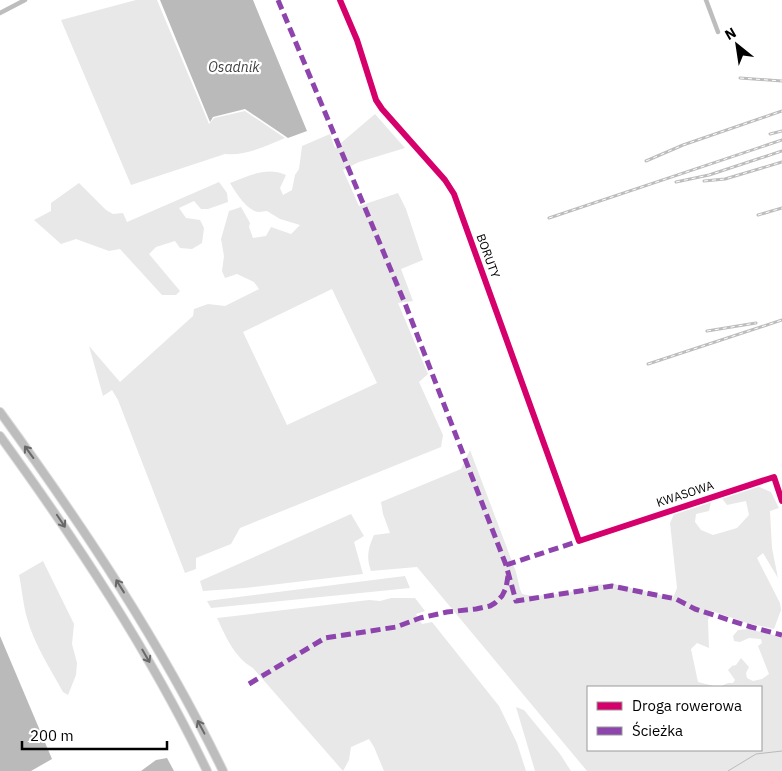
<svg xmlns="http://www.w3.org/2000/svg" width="782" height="771" font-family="'IBM Plex Sans',sans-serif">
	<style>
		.green { fill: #e8e8e8; fill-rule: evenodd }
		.water { fill: #bababa }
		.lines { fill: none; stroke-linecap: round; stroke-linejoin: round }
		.stream { stroke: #bababa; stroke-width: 1 }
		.motorway-casing { stroke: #dbdbdb; stroke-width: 10 }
		.minor { stroke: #bdbdbd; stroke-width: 4.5 }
		.tertiary { stroke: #bdbdbd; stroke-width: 5 }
		.motorway { stroke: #bdbdbd; stroke-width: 8 }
		.rail-casing { stroke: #bdbdbd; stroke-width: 3 }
		.rail { stroke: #fff; stroke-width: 1; stroke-dasharray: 4; stroke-linecap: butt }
		.quiet { stroke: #8e44ad; stroke-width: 5; stroke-dasharray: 10 5; stroke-linecap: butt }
		.cycleway-casing { stroke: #fff; stroke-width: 9 }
		.cycleway { stroke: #d6006c; stroke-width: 6 }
		.oneway { stroke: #686868 }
		.labels { text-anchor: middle; stroke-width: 4.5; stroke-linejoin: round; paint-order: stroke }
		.street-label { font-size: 12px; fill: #000; stroke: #fff }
		.water-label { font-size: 14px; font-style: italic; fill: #3e3e3e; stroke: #fff }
	</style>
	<rect width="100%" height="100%" fill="#fff"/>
	<g class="green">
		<path d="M136 0H157L209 124 214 118 245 111 285 138C266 146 246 156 225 154L131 185 61 20Z"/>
		<path d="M375 114 405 148 359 162 343 170 359 206 398 193 406 209 423 260 401 269 413 301 398 303 428 374 419 382 443 435 441 447 240 528 231 544 196 558V569L185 573 118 400 112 390 103 396 89 346 120 382 193 316 194 309 208 304 225 306 259 289 254 282 237 274 225 278 222 271 224 256 221 239 229 211 241 207 250 223 249 227 253 238 266 236 271 227 291 234 300 225 280 219 267 211C264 211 262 212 259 212 247 211 236 193 230 183 248 176 267 166 286 175L280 188 283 195 292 190 295 175 299 169 302 146 330 134 335 148ZM332 289 377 383 287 425 243 332Z"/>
		<path d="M219 182 227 193 228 202 208 209H201L194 201 179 208 186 218 200 220 204 228 202 243 192 249 180 248 175 241 156 247 149 254 180 291 176 295H162L120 249 109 251 76 239 61 244 34 220 51 211V203L79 183 106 210 113 214 123 213 127 222Z"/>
		<path d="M470 450 516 572 520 589 522 594C541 599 569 591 589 589L588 585 614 584 673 598 677 588 670 523 674 514 711 502 709 511 696 514 695 522 701 530 713 535 737 528 749 515 746 501 727 505 721 497 757 486 771 492 779 508 770 511 772 548 778 578 763 553 757 558 780 603 781 610 774 629 747 623 712 611 708 620 709 648 697 643 691 649 698 682 718 687H588V750H761V687H719L728 683H733L735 680 728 670 732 666 736 665 741 658 749 667 746 673 747 678 753 681 762 679 769 674 758 646 762 643 761 639 749 638 740 642 734 641 733 636 738 630 748 629 782 637V771H587L417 567 371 571C366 557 368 548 374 535L390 533 383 514 381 502 461 469Z"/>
		<path d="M351 514 364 536 354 542 363 574 245 588 203 591 200 581Z"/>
		<path d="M43 561 74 624 72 644 77 663 76 675 68 695 63 692C50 668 34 644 27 618 23 604 22 589 19 575Z"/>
		<path d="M405 576 410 588 211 608 207 601Z"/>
		<path d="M391 598H415L425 611 416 614 422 624 432 622 499 706 517 743 526 771H384L374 747 369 739 351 747 349 760 343 771 253 668C234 657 226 637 217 618L369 600 380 601Z"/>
		<path d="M516 707 524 710 560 754 571 771H535Z"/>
	</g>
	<g class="water">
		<path d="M160 0H253L307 131 288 138 245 109 213 117 210 122Z"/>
		<path d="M0 636 52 759 31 771H0Z"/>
		<path d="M167 758 174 771H141L156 760Z"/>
	</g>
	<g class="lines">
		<path class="stream" d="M728 771 756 754 782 751"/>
		<g class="motorway-casing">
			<g id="motorway">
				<path d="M0 412C83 526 161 643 223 771"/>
				<path d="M0 436C77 542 150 652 207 771"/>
			</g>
		</g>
		<g class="minor">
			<path d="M706 0 718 32"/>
			<path d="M0 13 25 0"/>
		</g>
		<path class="tertiary" d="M340 0 357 40 376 100 382 109 445 180 454 194 579 541 774 477 782 501"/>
		<use href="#motorway" class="motorway"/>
		<g class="rail-casing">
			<g id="rail">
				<path d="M740 78 782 81"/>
				<path d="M770 134 782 131"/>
				<path d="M646 161 683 145 782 111"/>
				<path d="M704 181 725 179 782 162"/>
				<path d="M676 182 709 175 782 151"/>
				<path d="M758 215 782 208"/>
				<path d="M549 218 782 140"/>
				<path d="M707 331 756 323"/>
				<path d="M648 364 782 320"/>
			</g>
		</g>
		<use href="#rail" class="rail"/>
		<g class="quiet">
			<path d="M278 0 406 306 506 565 516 601 612 586 676 599 695 609 751 627 782 635"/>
			<path d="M506 565 579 541"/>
			<path d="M249 684 325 638 396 627 420 618 447 612 476 609 490 606 495 603 502 596 506 588 508 576"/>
		</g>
		<g class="cycleway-casing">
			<path id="cycleway" d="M340 0 357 40 376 100 382 109 445 180 454 194 579 541 774 477 782 501"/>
		</g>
		<use href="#cycleway" class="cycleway"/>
	</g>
	<defs><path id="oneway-shaft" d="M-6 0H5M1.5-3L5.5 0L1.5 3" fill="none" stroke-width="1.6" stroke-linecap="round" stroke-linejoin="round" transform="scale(1.25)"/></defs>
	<g class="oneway">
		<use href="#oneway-shaft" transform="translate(29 452) rotate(-126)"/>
		<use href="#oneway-shaft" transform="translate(61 521) rotate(56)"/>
		<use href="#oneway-shaft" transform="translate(120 586) rotate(-122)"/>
		<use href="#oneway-shaft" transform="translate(146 656) rotate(60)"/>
		<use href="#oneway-shaft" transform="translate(201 727) rotate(-118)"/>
	</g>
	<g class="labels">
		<g class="street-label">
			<text transform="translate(488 256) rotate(70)" y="4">BORUTY</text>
			<text transform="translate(685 494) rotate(-18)" y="4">KWASOWA</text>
		</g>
		<g class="water-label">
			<text x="234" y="72">Osadnik</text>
		</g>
	</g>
	<rect x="587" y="686" width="175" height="65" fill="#ffffff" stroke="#999999"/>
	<rect x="597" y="702" width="25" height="8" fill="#d6006c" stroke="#999999"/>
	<text x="632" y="711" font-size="15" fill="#000000">Droga rowerowa</text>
	<rect x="597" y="727" width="25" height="8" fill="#8e44ad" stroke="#999999"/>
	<text x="632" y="736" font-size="15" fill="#000000">Ścieżka</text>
	<g transform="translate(737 45) rotate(330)" stroke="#ffffff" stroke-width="4" paint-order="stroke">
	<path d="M0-4L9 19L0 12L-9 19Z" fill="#000000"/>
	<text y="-8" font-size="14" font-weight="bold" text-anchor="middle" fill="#000000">N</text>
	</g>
	<path d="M22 741v8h145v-8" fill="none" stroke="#000000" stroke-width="2.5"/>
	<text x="30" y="741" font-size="15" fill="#000000" stroke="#ffffff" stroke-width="4" paint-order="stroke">200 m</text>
</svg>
